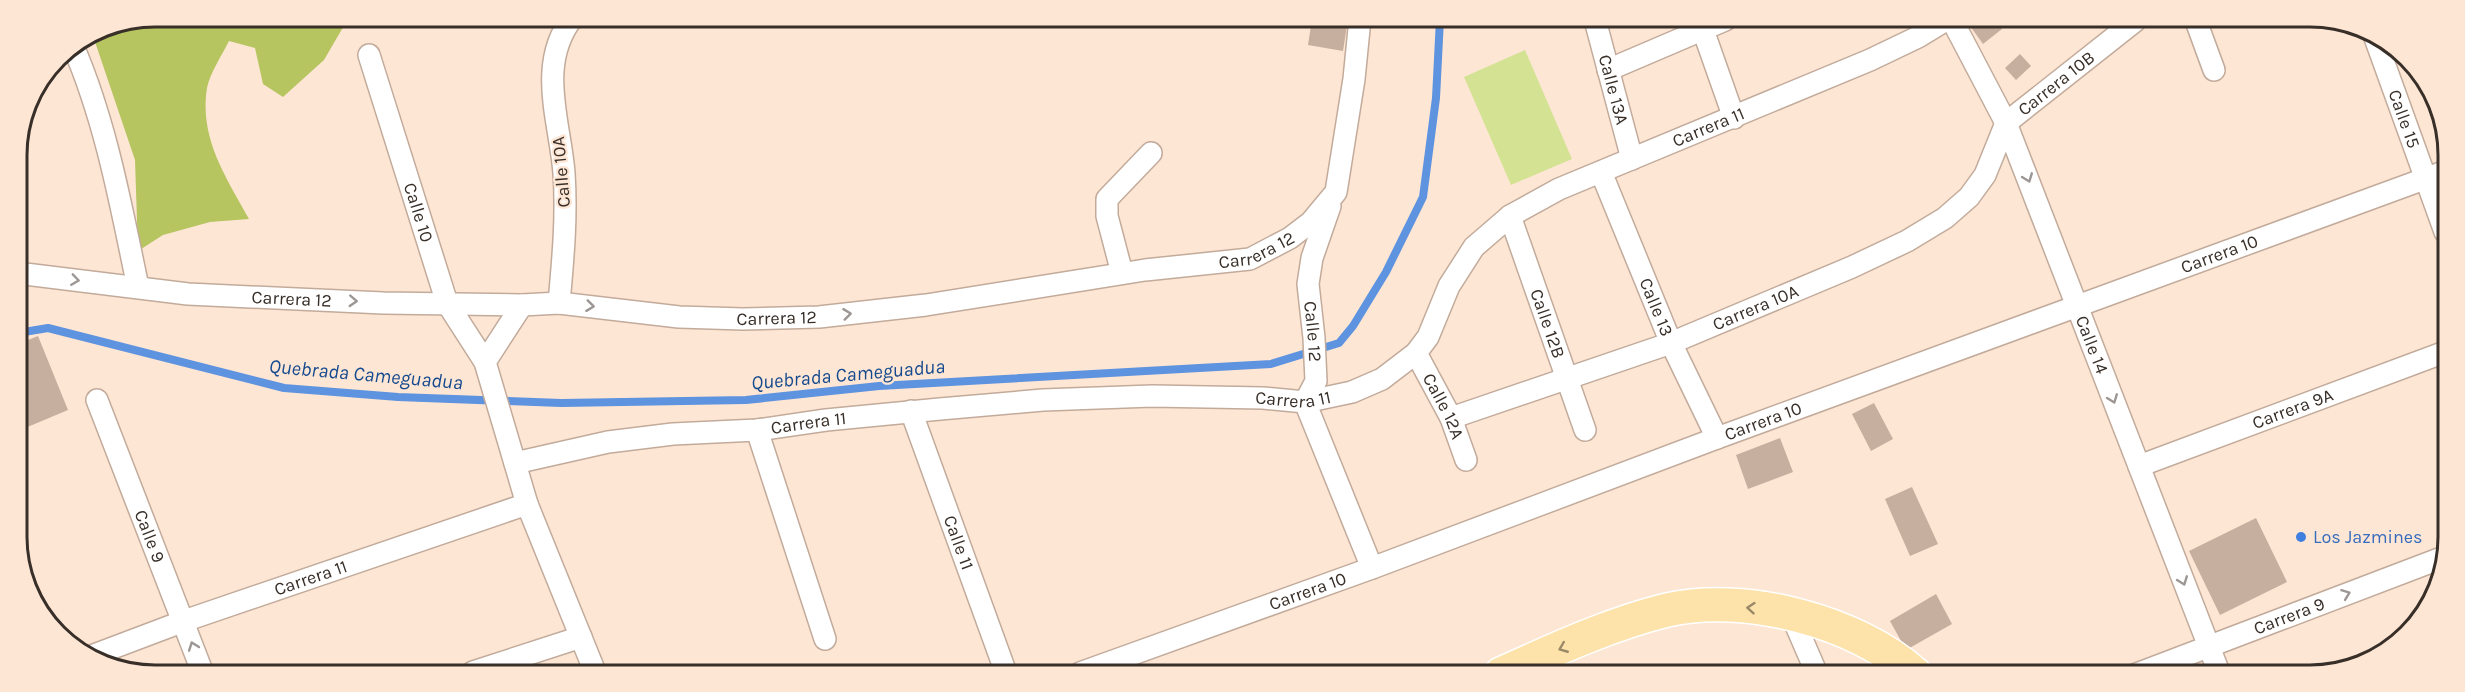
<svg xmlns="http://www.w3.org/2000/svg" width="2465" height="692" font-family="Karla,sans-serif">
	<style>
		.green { fill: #d4e294 }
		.forest { fill: #b6c560 }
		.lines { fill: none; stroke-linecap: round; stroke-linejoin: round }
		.stream { stroke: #5d93df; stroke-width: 8 }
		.building { fill: #c6af9f }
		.street-casing { stroke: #c2ab9b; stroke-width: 24 }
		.primary-casing { stroke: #fff; stroke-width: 36 }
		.street { stroke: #fff; stroke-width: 21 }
		.primary { stroke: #fde2a9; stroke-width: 33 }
		.oneway { stroke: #9c9794 }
		.oneway2 { stroke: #9a8869 }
		.shop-dot { fill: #3f7fe0; stroke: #fee6d5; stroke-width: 2 }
		.labels { text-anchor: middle; stroke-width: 4.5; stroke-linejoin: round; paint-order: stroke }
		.street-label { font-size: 18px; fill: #382f29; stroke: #fee6d5 }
		.shop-label { font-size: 18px; fill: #366cbe; stroke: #fee6d5; text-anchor: start }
		.water-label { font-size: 20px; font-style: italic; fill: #154a8e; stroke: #fee6d5 }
		.rim { fill: none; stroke: #382f29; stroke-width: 3 }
	</style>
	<rect width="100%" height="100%" fill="#fee6d5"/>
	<path class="green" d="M1525 50 1572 159 1511 185 1464 77Z"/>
	<path class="forest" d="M155 17H349L324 60 283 97 263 84 255 48 229 41C222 55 210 73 207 88 199 138 226 177 249 219L210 222 163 235 138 251 135 160 92 33 102 27Z"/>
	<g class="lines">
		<path class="stream" d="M18 333 48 328 284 388 398 397 561 403 746 400 879 386 1271 364 1339 343 1353 326 1386 272 1423 197 1436 98 1440 19"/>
	</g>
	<g class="building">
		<path d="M386 17H423L421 27Z"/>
		<path d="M1312 19H1348L1343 51 1308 45Z"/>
		<path d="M1977 20H1995L2002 29 1983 44 1970 26Z"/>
		<path d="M2020 54 2031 66 2016 80 2005 68Z"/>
		<path d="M38 336 68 410 18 431V344Z"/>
		<path d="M1874 403 1893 439 1871 451 1852 414Z"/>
		<path d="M1780 438 1793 472 1748 489 1736 455Z"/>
		<path d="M1912 487 1938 544 1910 556 1885 499Z"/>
		<path d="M2256 518 2287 582 2220 615 2189 551Z"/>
		<path d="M1936 594 1952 624 1906 650 1890 621Z"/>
	</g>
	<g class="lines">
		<g class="street-casing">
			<g id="street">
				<path id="s1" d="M1595 20 1632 159"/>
				<path d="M1702 20 1703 30 1734 118"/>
				<path id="s2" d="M1952 20 2006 123 2220 675"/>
				<path d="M2196 21 2214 70"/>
				<path id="s3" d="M2375 38 2445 232"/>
				<path d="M73 46C106 122 121 206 138 287"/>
				<path id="s4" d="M369 55 447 303 485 362"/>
				<path d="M1608 70 1725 20"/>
				<path id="s5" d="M2006 123 2135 21"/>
				<path id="s6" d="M1601 172 1671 343 1717 438"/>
				<path id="s7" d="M1330 206 1312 258 1308 284 1314 338 1316 381 1305 402 1372 568"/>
				<path id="s8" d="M1510 216 1585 430"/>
				<path id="s9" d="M17 273 188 294 383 303 522 305 559 303 679 317 743 319 819 317 926 305 1145 270 1250 259 1290 238 1311 222 1336 192 1354 79 1360 19"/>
				<path d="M1122 273 1107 216V199L1151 153"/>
				<path d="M559 303C563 259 567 217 564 173 560 121 536 64 573 17"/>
				<path d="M522 305 485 362 527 504 595 672"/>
				<path id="s10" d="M1416 353 1451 418 1466 460"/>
				<path id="s11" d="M97 400 202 671"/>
				<path id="s12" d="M911 411 1006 673"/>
				<path id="s13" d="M1451 418 1671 343 1852 267 1907 241 1945 218 1969 197 1985 175 2006 123"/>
				<path d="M757 430 825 639"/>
				<path id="s14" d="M515 463 608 442 673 434 757 430 826 420 940 409 1043 400 1152 396 1263 398 1305 402 1352 392 1382 379 1416 353 1428 337 1449 286 1474 247 1510 216 1559 189 1870 60 1918 37 1946 20"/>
				<path id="s15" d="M2139 466 2445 352"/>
				<path d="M1791 614 1817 674"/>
				<path id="s16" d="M94 655 184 621 527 504"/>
				<path d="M473 672 581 637"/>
				<path id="s17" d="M1080 673 1372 568 1717 438 2446 171"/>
				<path id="s18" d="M2134 675 2444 557"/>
			</g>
		</g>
		<g class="primary-casing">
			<path id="primary" d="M1501 674C1554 650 1610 624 1667 610 1744 592 1856 621 1915 674"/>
		</g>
		<use href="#street" class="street"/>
		<use href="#primary" class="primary"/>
	</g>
	<defs><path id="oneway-chevron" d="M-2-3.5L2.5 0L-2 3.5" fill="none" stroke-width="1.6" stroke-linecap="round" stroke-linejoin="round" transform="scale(1.5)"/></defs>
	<g class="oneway">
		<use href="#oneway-chevron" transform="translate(2028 178) rotate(69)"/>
		<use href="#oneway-chevron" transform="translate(75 280) rotate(8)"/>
		<use href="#oneway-chevron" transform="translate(353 301) rotate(3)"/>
		<use href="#oneway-chevron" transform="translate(590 306) rotate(7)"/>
		<use href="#oneway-chevron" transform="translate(847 314) rotate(-7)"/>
		<use href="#oneway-chevron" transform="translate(2113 399) rotate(69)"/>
		<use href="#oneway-chevron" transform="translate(2183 581) rotate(69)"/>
		<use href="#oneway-chevron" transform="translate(2346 594) rotate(-21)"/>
		<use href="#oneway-chevron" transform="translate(193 646) rotate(-110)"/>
	</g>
	<g class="oneway2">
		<use href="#oneway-chevron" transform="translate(1751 608) rotate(-175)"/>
		<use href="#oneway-chevron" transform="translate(1563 648) rotate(158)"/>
	</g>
	<circle class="shop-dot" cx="2301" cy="537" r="6"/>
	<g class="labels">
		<g class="street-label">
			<text dy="6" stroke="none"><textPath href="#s5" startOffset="64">Carrera 10B</textPath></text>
			<text dy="6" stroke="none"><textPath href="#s1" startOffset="72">Calle 13A</textPath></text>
			<text dy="6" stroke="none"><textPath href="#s3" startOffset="86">Calle 15</textPath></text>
			<text dy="6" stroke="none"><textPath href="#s14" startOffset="1305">Carrera 11</textPath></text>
			<text transform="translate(561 172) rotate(-95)" y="6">Calle 10A</text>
			<text dy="6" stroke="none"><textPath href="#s4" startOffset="165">Calle 10</textPath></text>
			<text dy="6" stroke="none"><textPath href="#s9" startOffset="1248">Carrera 12</textPath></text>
			<text dy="6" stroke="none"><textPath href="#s17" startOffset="1214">Carrera 10</textPath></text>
			<text dy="6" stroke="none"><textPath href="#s9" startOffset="276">Carrera 12</textPath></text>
			<text dy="6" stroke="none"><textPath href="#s6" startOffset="146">Calle 13</textPath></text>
			<text dy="6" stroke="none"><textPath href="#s13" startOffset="324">Carrera 10A</textPath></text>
			<text dy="6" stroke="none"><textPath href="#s9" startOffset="762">Carrera 12</textPath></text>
			<text dy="6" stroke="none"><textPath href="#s8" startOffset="114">Calle 12B</textPath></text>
			<text dy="6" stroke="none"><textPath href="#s7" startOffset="129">Calle 12</textPath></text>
			<text dy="6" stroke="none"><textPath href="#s2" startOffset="354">Calle 14</textPath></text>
			<text dy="6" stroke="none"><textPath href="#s14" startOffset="783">Carrera 11</textPath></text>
			<text dy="6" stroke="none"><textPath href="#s10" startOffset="60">Calle 12A</textPath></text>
			<text dy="6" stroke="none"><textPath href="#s15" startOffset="164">Carrera 9A</textPath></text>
			<text dy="6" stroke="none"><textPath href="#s17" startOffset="728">Carrera 10</textPath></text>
			<text dy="6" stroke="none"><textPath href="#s14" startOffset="297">Carrera 11</textPath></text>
			<text dy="6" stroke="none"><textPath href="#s11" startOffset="146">Calle 9</textPath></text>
			<text dy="6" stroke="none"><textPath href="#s12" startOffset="140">Calle 11</textPath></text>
			<text dy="6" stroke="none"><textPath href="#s16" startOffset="230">Carrera 11</textPath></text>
			<text dy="6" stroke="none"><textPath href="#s17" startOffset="242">Carrera 10</textPath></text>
			<text dy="6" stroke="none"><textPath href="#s18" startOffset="166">Carrera 9</textPath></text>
		</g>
		<g class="shop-label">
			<text x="2313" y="543">Los Jazmines</text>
		</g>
		<g class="water-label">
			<text transform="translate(366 374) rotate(5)" y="7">Quebrada Cameguadua</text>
			<text transform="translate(848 374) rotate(-5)" y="7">Quebrada Cameguadua</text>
		</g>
	</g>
	<path d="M0 0H2465V692H0ZM155 27H2310A128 128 0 0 1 2438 155V537A128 128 0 0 1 2310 665H155A128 128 0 0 1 27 537V155A128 128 0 0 1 155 27Z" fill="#fee6d5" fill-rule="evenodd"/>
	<path class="rim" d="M155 27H2310A128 128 0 0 1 2438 155V537A128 128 0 0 1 2310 665H155A128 128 0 0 1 27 537V155A128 128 0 0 1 155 27Z"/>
</svg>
